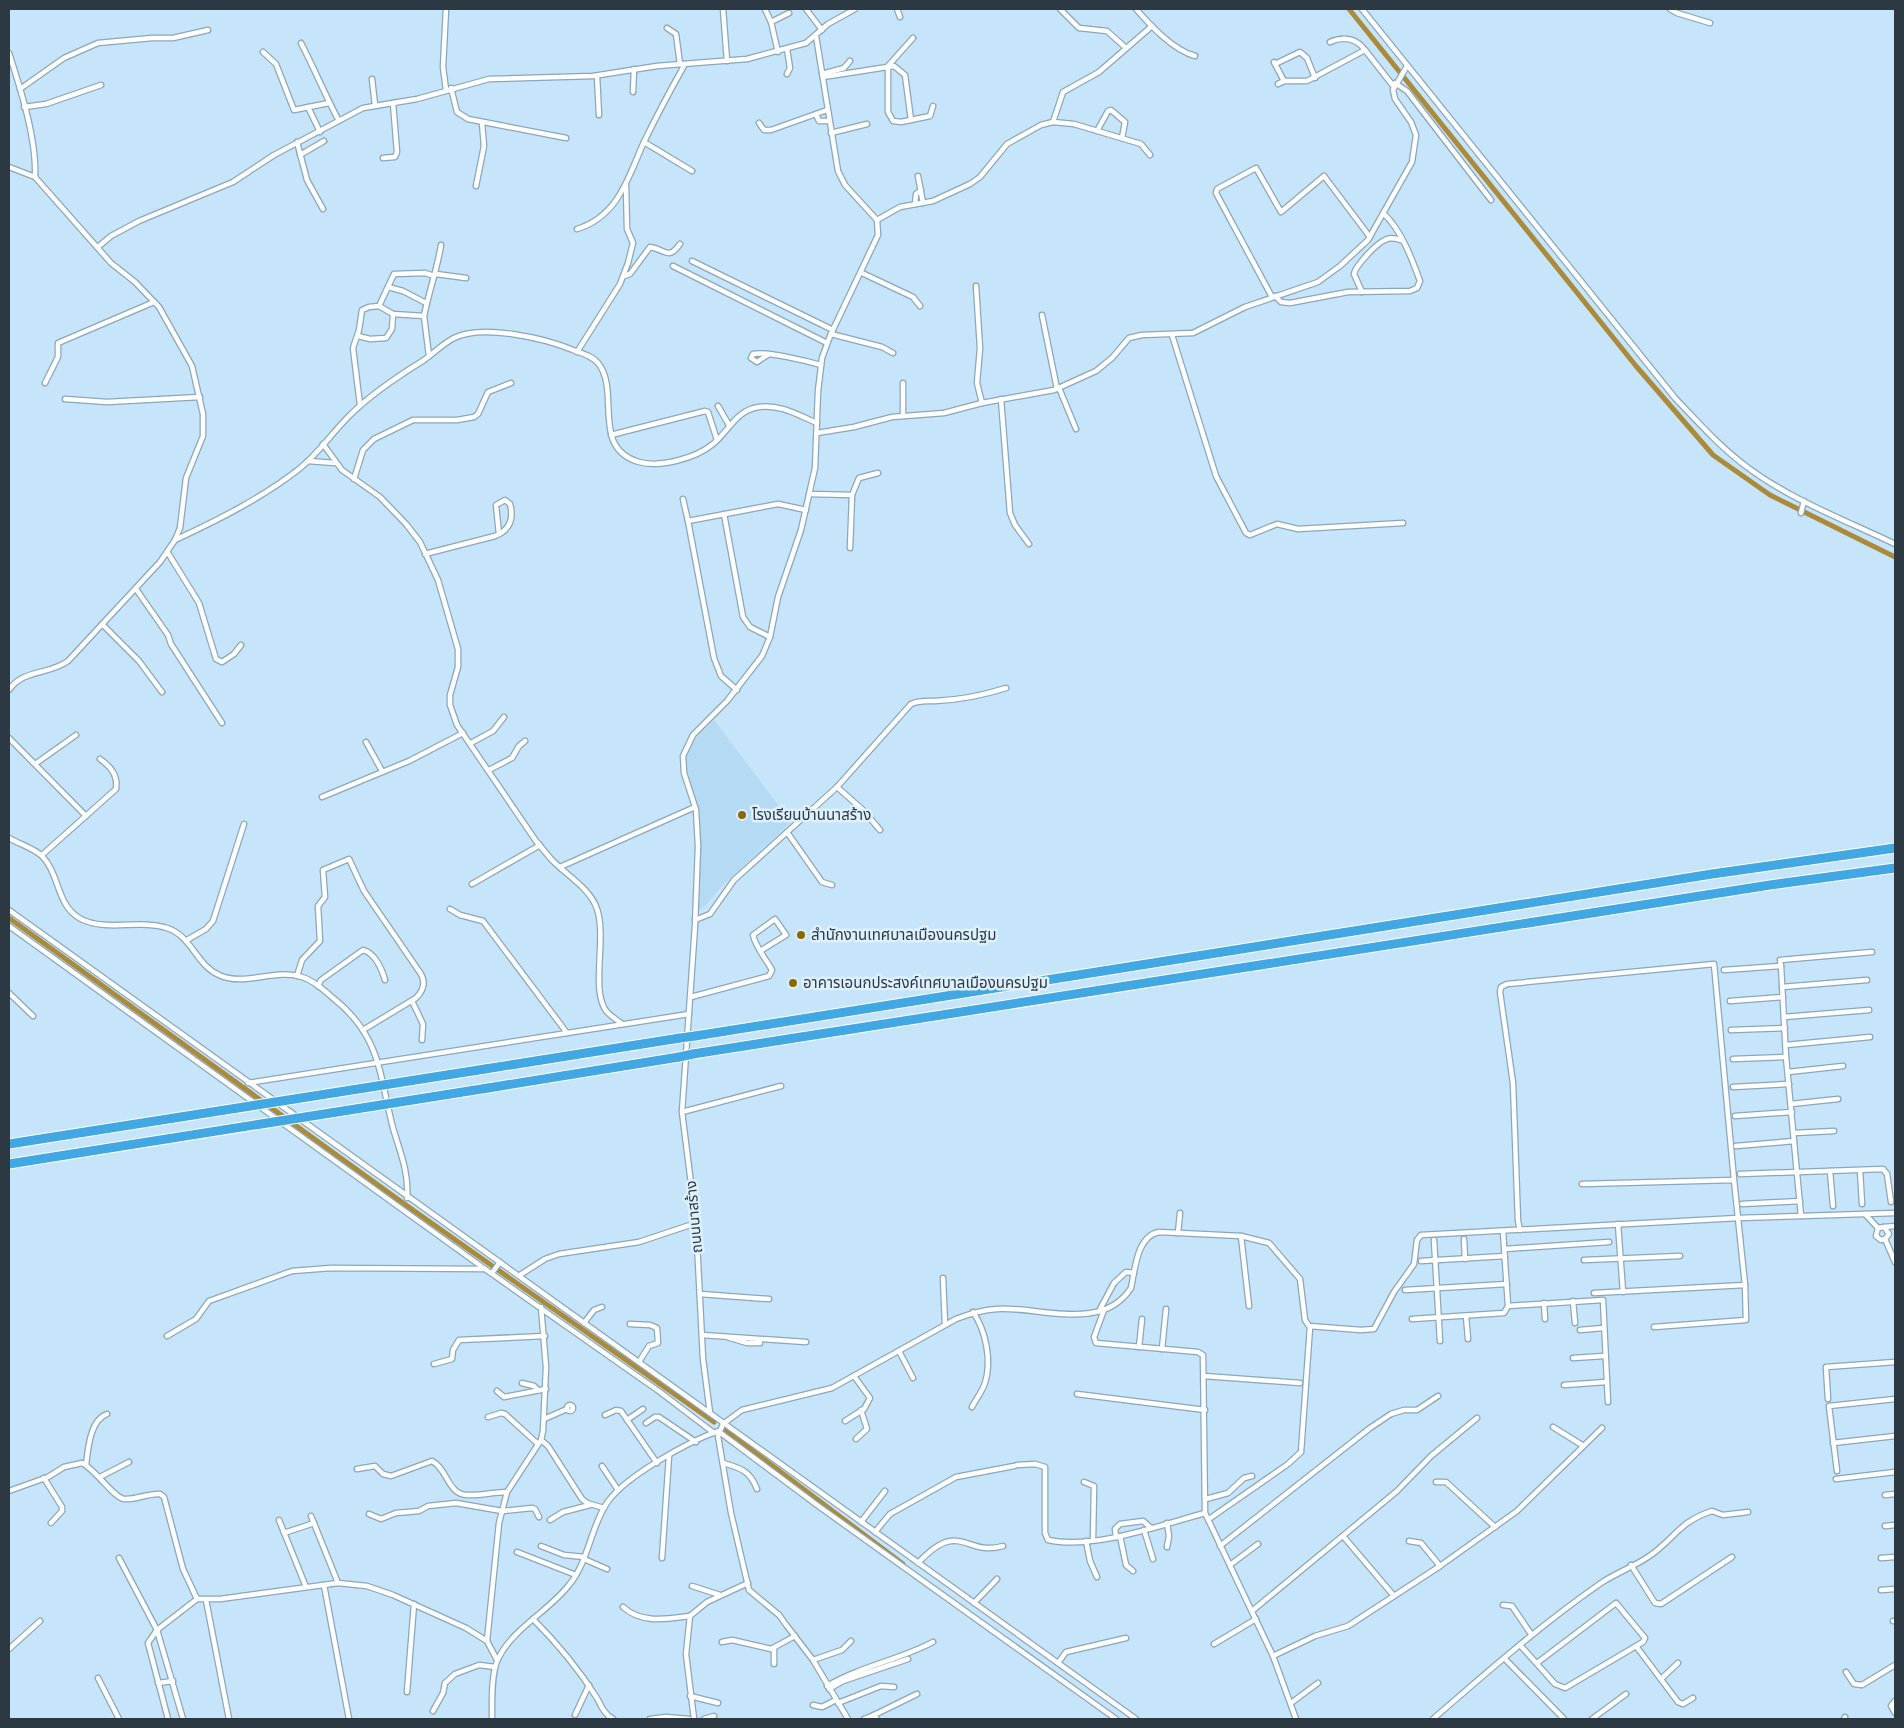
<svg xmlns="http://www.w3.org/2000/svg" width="1904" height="1728" font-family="'DejaVu Sans','Noto Sans Thai',sans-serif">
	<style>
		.built { fill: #b4daf4 }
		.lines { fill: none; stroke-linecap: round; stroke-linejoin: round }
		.canal { stroke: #ab8a3a; stroke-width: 5 }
		.street-casing { stroke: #8aa7bb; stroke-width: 7 }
		.highway-casing { stroke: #fff; stroke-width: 11 }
		.street { stroke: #fff; stroke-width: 4.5 }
		.highway { stroke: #42a8e3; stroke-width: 9 }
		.highway-bridge-casing { stroke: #fff; stroke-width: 11; stroke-linecap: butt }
		.highway-bridge { stroke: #42a8e3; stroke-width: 9 }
		.poi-dot { fill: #896805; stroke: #def0fd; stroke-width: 2 }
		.labels { text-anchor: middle; stroke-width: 5; stroke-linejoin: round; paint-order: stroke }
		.poi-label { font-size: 15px; fill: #2d3942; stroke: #def0fd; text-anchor: start }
		.street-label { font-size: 15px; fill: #2d3942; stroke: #def0fd }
	</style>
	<rect width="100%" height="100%" fill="#c6e5fa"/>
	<path class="built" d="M714 720 791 822 723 885 706 905 697 911V809L685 761 689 745Z"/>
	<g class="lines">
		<g class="canal">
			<path d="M1349 9 1636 366 1713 455 1770 495 1895 557"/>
			<path d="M9 918 403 1203 714 1422"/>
			<path d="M725 1430 903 1564"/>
		</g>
		<g class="street-casing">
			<g id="street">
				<path d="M446 9 443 67 446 90"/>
				<path d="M723 9 727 61"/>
				<path d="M765 9 771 22 778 52"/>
				<path d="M806 9 822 30"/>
				<path d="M897 9 900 17"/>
				<path d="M1060 9 1079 28 1107 31 1126 48"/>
				<path d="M1136 9C1151 26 1173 50 1195 56"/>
				<path d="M1362 9 1675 398C1698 422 1720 447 1747 467 1791 500 1845 520 1895 544"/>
				<path d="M1670 9 1677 13 1710 23"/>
				<path d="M771 22 789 13"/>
				<path d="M667 28 676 34 680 64"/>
				<path d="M913 38 888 66V112L893 121 901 122 930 116 933 106"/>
				<path d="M1330 42C1343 36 1356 38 1365 50"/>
				<path d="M301 43C314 68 325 95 339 121"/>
				<path d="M787 49 790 68 787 74"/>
				<path d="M263 52 276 64 294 110 329 103"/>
				<path d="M9 53C20 87 37 140 35 177"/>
				<path d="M1274 62 1284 81"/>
				<path d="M1275 64 1300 52 1307 58 1315 78"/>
				<path d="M822 74 844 68 850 61"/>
				<path d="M597 76 599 115"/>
				<path d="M823 77 894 66 905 75 911 120"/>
				<path d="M372 79 375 105"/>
				<path d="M1395 83 1407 91 1491 200"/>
				<path d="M1278 84 1284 81H1307L1365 50 1394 87"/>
				<path d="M451 88 457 112 468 119 566 138"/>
				<path d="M20 89 64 58 98 43 152 38H173L208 30"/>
				<path d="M633 92 634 69"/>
				<path d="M24 107 46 104 101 85"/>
				<path d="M308 107 320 132"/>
				<path d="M816 114 819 121H829"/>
				<path d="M1053 122 1074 124 1141 144 1150 155"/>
				<path d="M759 123 764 130H771L827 110"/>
				<path d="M1097 131 1108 111 1111 110 1125 122 1122 138"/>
				<path d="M831 133 867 124"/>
				<path d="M297 142 307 180 323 209"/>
				<path d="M644 142 692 171"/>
				<path d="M300 155 324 141"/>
				<path d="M383 158 395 157 397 152 393 103"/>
				<path d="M9 167 35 177 111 263 135 282 159 307 192 366 203 414V436L186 478 180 528 175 540 160 562 68 661C49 675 23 669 9 690"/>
				<path d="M918 176 923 203"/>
				<path d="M476 186 484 146 482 123"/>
				<path d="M915 204 916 194 921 190"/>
				<path d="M877 220 900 207 933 201 970 184 980 177 1007 144 1041 125 1053 122 1063 92 1099 72 1152 26"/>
				<path d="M577 229C619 216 628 177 644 142 657 115 671 89 685 64"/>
				<path d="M98 247 111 236 139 221 233 182 274 155 363 108 417 99 489 79 593 76 657 66 747 59 806 43 828 24 855 9"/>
				<path d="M692 261 833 330"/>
				<path d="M673 266 827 343"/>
				<path d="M862 273 913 297 920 306"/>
				<path d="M436 274 466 278"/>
				<path d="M624 276 630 274 650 247C665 249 668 261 680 244"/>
				<path d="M976 286 980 348 977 383 982 403"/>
				<path d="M388 287 403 291 426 303"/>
				<path d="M1362 292 1354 274C1355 266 1377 243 1385 240 1390 237 1395 238 1401 240"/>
				<path d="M1275 296 1281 302 1290 303 1348 292 1410 291 1417 288 1420 281C1412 259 1401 229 1383 213"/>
				<path d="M1272 297 1216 193 1217 189 1256 168 1281 212 1324 176 1370 237"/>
				<path d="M379 306 393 314 424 316 429 356"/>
				<path d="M1042 315 1057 389"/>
				<path d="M424 316C429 291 437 270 441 245"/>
				<path d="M831 334 882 347 893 353"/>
				<path d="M1172 335 1216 476 1246 533 1250 535 1277 524 1298 529 1403 523"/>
				<path d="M358 336 370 339 386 338 392 329 393 314"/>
				<path d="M577 352 620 284 628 263 633 243 627 229 626 185"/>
				<path d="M769 354 757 362 751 358 753 354C766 351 807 361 821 365"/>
				<path d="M45 383 58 357V343L154 302"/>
				<path d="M903 383V415"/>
				<path d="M1059 388 1076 429"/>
				<path d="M65 399 107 402 200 397"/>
				<path d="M1001 399 1010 513 1015 525 1029 544"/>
				<path d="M360 405 353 348 359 330 362 310 369 307 379 306 394 274 425 273 434 276"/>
				<path d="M718 406 729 425"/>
				<path d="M817 433 854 427 892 417 944 413 982 403 1054 390 1096 371 1112 358 1129 338 1142 335 1193 333 1245 307 1318 282 1340 266 1368 240 1412 162 1416 135 1411 122 1395 99 1393 90 1407 66"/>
				<path d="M611 435 705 411 708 412 717 440"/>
				<path d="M323 444 342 470 380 497 406 524 420 542 438 580 458 649V667L450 695V705L457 725 536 841C541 847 546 853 551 859 566 875 590 888 597 909 607 938 590 992 607 1012 611 1016 617 1020 622 1024"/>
				<path d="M308 461 335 463"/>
				<path d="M354 479 363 450 374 439 413 420H457L474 417 478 414 488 392 511 383"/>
				<path d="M809 494 852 495 850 548"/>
				<path d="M852 495 859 478 878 473"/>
				<path d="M683 499 688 521"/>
				<path d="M1801 513 1804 501"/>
				<path d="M724 514 743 617 750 627 770 637"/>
				<path d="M175 540C218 520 262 498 299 469 318 454 332 433 349 416 371 394 395 378 421 362 432 355 442 344 454 338 483 324 544 338 573 350 582 353 592 356 598 363 621 391 590 448 639 462 660 468 696 458 713 444 729 431 736 410 759 407 780 404 798 415 817 423"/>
				<path d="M168 553 199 603 216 659 222 662 234 654 241 645"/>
				<path d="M425 554 495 536C510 530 514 519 510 504L505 500 496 505 499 534"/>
				<path d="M136 589 168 635 171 644 222 723"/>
				<path d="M102 624 139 661 162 692"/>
				<path d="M737 690 721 676 714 658 688 521 778 504 806 510"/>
				<path d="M9 738 86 816"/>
				<path d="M366 742 382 771"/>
				<path d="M471 743 493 731 504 717"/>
				<path d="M35 764 76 735"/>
				<path d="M489 770 512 758 519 746 525 741"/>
				<path d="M837 787 863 810 880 830"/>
				<path d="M322 797 409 761 463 733"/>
				<path d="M787 832 822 882 832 885"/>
				<path d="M9 838C19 844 34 848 42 856 60 874 56 906 81 919 107 932 140 919 167 928 192 936 196 965 219 975 245 987 275 968 302 977 314 981 324 990 333 998 381 1036 379 1074 393 1128 400 1152 409 1172 407 1198"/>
				<path d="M42 855 116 789C118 775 111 767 100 759"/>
				<path d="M560 867 695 807"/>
				<path d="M472 884 540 845"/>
				<path d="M450 909 460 915 483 921 567 1033"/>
				<path d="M9 910 1136 1719"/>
				<path d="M695 920 710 914 734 880 837 787 911 704C919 700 926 701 935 701 958 700 984 695 1006 688"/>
				<path d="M9 926 485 1269"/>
				<path d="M187 940 206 929 213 921 244 824"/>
				<path d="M1781 966 1780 960 1872 952"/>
				<path d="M1724 970 1781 966 1786 1057 1801 1216"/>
				<path d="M297 976 302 960 320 941 318 906 325 897 323 870 349 859 364 891 421 974C426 983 423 991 416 998L363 1030"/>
				<path d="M318 986 321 980 363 950C375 953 382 969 385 980"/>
				<path d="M1782 987 1867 980"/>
				<path d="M9 993 33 1016"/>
				<path d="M691 997 769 976 772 970C766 959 756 948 753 935L775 919 786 935 760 951"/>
				<path d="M412 1001 423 1024 422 1040"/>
				<path d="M1730 1001 1783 997"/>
				<path d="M1784 1017 1869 1010"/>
				<path d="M1731 1030 1785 1028"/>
				<path d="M1786 1045 1870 1037"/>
				<path d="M1733 1059 1786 1057"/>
				<path d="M1788 1072 1843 1066"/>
				<path d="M248 1083 689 1014"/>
				<path d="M1733 1087 1789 1084"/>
				<path d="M1791 1104 1838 1099"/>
				<path d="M682 1112 781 1086"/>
				<path d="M1735 1116 1792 1112"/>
				<path d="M1794 1133 1834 1131"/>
				<path d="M1736 1146 1794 1141"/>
				<path d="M1860 1170 1862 1204"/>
				<path d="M1830 1171 1833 1206"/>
				<path d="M1740 1174 1883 1169 1887 1174 1891 1202"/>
				<path d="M1582 1184 1734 1180 1745 1285 1746 1320 1654 1327"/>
				<path d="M1742 1204 1800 1201"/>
				<path d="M1865 1214 1878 1228"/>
				<path d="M1618 1224 1623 1292"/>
				<path d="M1884 1227 1895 1226"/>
				<path d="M1520 1230 1518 1221 1513 1083 1500 992 1501 987 1507 984 1714 964 1734 1180"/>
				<path d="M1178 1233 1180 1213"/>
				<path d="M1241 1236 1249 1306"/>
				<path d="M1464 1239 1465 1259"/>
				<path d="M1885 1239 1881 1240 1876 1236 1878 1228 1884 1227 1889 1234 1885 1239 1895 1262"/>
				<path d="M1434 1240 1440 1341"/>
				<path d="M1505 1249 1609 1242"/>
				<path d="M1584 1260 1680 1256"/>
				<path d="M1421 1261 1505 1256"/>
				<path d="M492 1273 500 1262"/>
				<path d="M520 1275 545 1259 559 1254 639 1242 696 1223"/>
				<path d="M943 1278 945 1325"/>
				<path d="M1405 1290 1507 1284"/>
				<path d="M1594 1293 1745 1285"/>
				<path d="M700 1294 769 1299"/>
				<path d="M1573 1301 1575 1323"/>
				<path d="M1544 1303 1545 1319"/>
				<path d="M1508 1306 1603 1300 1608 1402"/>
				<path d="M1104 1310 1094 1337 1096 1343 1198 1352 1203 1355 1205 1513 1273 1656 1296 1719"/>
				<path d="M1099 1311 1114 1283 1126 1272 1134 1273"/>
				<path d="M1466 1316 1468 1339"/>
				<path d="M1412 1319 1504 1313 1508 1306 1503 1231"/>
				<path d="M584 1323 594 1310 602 1307"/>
				<path d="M630 1324 650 1325 657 1328 658 1343 649 1346 639 1362"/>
				<path d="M1580 1330 1603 1328"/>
				<path d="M702 1335 806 1342"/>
				<path d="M167 1336 196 1319 209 1301 292 1271 331 1268 485 1269 660 1392 714 1433"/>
				<path d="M727 1337 747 1343H760"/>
				<path d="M1139 1347 1142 1319"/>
				<path d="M1162 1349 1166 1309"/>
				<path d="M899 1351 913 1378"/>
				<path d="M1573 1358 1604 1356"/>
				<path d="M434 1364 452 1359 453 1350 459 1340 545 1336"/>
				<path d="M1204 1376 1300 1383"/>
				<path d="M522 1383 534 1386 538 1390"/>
				<path d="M1564 1385 1606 1382"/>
				<path d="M497 1391 504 1397 546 1389"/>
				<path d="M1077 1394 1205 1410"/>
				<path d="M1828 1399 1826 1367 1895 1362"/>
				<circle cx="570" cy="1408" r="3"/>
				<path d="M972 1407C976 1399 982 1392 985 1383 992 1361 986 1331 973 1312"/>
				<path d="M710 1413 703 1359 696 1223 682 1112 695 926 698 846 696 810 684 773 683 756 693 735 727 701 762 656 770 637 778 597 801 530 815 468 818 391 822 358 830 336 878 235 877 220 845 185 838 171 816 36"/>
				<path d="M605 1415 616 1410 621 1411 657 1463"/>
				<path d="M488 1417 501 1413 505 1414 538 1444"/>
				<path d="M544 1419 567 1409"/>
				<path d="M627 1420 643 1409"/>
				<path d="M845 1421 864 1409 870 1398 854 1376"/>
				<path d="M646 1423 655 1417H659L696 1442"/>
				<path d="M1553 1427 1582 1445"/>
				<path d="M856 1439 867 1429 861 1410"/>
				<path d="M541 1440 548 1446 582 1499 587 1503 604 1508"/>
				<path d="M1833 1443 1895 1436"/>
				<path d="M723 1463C741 1468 750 1471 757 1489"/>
				<path d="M86 1465C88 1449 90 1420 107 1414"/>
				<path d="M1017 1465 1035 1464 1045 1467V1533L1048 1540C1093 1550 1161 1525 1205 1513"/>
				<path d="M602 1466 618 1490"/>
				<path d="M357 1469 375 1466 383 1474 391 1476 432 1461C447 1468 448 1495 467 1495 480 1496 494 1492 507 1492"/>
				<path d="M1837 1471 1829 1406 1895 1399"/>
				<path d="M100 1477 129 1462"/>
				<path d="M44 1478 62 1507V1511L51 1523"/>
				<path d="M1836 1479 1895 1472"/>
				<path d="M1084 1482 1094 1486 1093 1539"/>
				<path d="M1436 1482H1446L1495 1527"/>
				<path d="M9 1491 48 1477 64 1467 82 1463C96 1470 113 1497 124 1499 136 1500 148 1493 160 1494L164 1497 183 1569 197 1599"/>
				<path d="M1885 1495 1895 1494"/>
				<path d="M1206 1499 1228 1493 1244 1478 1252 1476"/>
				<path d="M369 1514 381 1519 396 1513 419 1511 428 1506 456 1503 502 1511 532 1508 535 1509 539 1517"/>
				<path d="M311 1516 338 1583"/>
				<path d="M1209 1519 1288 1464 1301 1452 1310 1327"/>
				<path d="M279 1520 306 1587"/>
				<path d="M550 1520 563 1512 590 1505"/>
				<path d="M861 1522 885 1491"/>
				<path d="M1885 1526 1895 1525"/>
				<path d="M1144 1530 1153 1559"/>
				<path d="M875 1532 890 1514 956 1477 1014 1466"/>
				<path d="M284 1533 314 1523"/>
				<path d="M1120 1536 1126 1565 1133 1571"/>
				<path d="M1343 1536 1394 1596"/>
				<path d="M1116 1537 1115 1529 1120 1524 1143 1521 1151 1528"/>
				<path d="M1086 1541 1090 1561 1097 1577"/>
				<path d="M1409 1541 1421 1543 1440 1566"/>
				<path d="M541 1546 564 1555 585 1557"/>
				<path d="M1220 1546 1370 1428 1391 1414 1404 1410H1417L1438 1396"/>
				<path d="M1167 1547 1169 1536 1167 1523"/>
				<path d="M517 1552 576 1575"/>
				<path d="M119 1558 157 1630 183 1719"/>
				<path d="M662 1558 669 1456"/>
				<path d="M1881 1558 1895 1557"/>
				<path d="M584 1559 607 1569"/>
				<path d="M918 1563C960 1518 965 1557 1003 1546"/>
				<path d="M1230 1565 1258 1544"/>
				<path d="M1631 1565 1655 1603 1661 1604 1732 1557"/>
				<path d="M324 1585 349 1719"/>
				<path d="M692 1586 720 1595"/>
				<path d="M1881 1590 1895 1589"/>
				<path d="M206 1600 229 1719"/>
				<path d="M974 1603 997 1579"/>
				<path d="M1503 1605 1512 1606 1531 1634"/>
				<path d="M623 1607C642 1624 666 1619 690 1616"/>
				<path d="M1252 1611 1397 1491 1431 1456 1477 1418"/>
				<path d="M533 1619C558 1644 578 1668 597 1698 601 1706 605 1715 613 1719"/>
				<path d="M1893 1621H1895"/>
				<path d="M722 1642 732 1640 771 1649 795 1636"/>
				<path d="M1214 1644 1256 1619"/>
				<path d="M1520 1645 1555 1684 1565 1688 1643 1642 1645 1638 1616 1603 1537 1663"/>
				<path d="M1636 1646 1678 1702 1683 1704 1693 1698"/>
				<path d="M774 1648V1664"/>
				<path d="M9 1649 40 1621"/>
				<path d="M1273 1656 1315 1636 1348 1626 1440 1566 1517 1511 1602 1428"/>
				<path d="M1505 1659 1564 1719"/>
				<path d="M497 1660 487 1641 499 1523 507 1492 541 1440 543 1431 546 1367 541 1307"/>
				<path d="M813 1660 842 1650 851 1641"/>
				<path d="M1058 1663 1066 1652 1126 1638"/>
				<path d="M1846 1672 1854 1684 1862 1685 1895 1665"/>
				<path d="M98 1678 119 1719"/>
				<path d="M1661 1679 1678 1663"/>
				<path d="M158 1683 173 1681"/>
				<path d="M827 1686C861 1666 899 1660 933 1642"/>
				<path d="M829 1689 843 1681 908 1659"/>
				<path d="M407 1692 414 1604"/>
				<path d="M690 1696 718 1703"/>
				<path d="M1895 1701 1891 1706 1895 1713"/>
				<path d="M838 1703 881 1686 894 1687"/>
				<path d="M1291 1703 1318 1683"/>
				<path d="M813 1705 822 1707 836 1700"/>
				<path d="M433 1711 443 1693 445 1683 455 1674 479 1665 495 1667"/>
				<path d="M575 1715 589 1685"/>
				<path d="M874 1715 917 1694"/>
				<path d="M168 1719 148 1643 157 1630 197 1599H220L338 1583 367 1586 393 1595 466 1628 487 1641"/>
				<path d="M492 1719C492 1703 491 1673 498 1659 513 1628 549 1611 569 1585 588 1562 590 1531 605 1506 621 1478 688 1442 718 1431L817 1505 1116 1719"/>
				<path d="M650 1719 666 1717 689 1719"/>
				<path d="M694 1719 686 1654 690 1616 707 1602 748 1583"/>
				<path d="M704 1719 714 1716"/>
				<path d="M848 1719 813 1660 787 1626 779 1615 749 1590 731 1513 718 1436 723 1424 742 1410 832 1388 956 1319C969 1314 982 1310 997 1309 1039 1306 1102 1333 1131 1288 1135 1269 1137 1236 1159 1232L1241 1236 1269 1243 1300 1279 1305 1320 1309 1326 1361 1330 1374 1329 1394 1292 1414 1264 1417 1240 1421 1235 1738 1218 1895 1213"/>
				<path d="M864 1719 874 1715 877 1719"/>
				<path d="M1433 1719C1487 1672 1542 1624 1601 1583 1616 1573 1633 1567 1648 1557 1674 1540 1678 1522 1712 1511L1723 1515 1748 1512"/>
				<path d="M1592 1719 1626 1694"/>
				<path d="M1844 1719 1845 1717"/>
			</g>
		</g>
		<g class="highway-casing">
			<g id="highway">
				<path d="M695 1036 1712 874 1895 848"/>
				<path d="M693 1054 1770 885 1895 868"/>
				<path d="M485 1069 680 1038"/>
				<path d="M488 1088 679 1057"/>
			</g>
		</g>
		<use href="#street" class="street"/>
		<use href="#highway" class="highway"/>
		<g class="highway-bridge-casing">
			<g id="highway-bridge">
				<path d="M680 1038 695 1036"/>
				<path d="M679 1057 693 1054"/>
				<path d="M9 1144 485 1069"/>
				<path d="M9 1164 488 1088"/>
			</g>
		</g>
		<use href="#highway-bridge" class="highway-bridge"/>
	</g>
	<g class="poi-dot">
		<circle cx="742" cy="815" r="5"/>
		<circle cx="801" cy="935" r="5"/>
		<circle cx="793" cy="983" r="5"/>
	</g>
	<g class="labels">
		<g class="poi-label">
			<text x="752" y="820">โรงเรียนบ้านนาสร้าง</text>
			<text x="811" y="940">สำนักงานเทศบาลเมืองนครปฐม</text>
			<text x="803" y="988">อาคารเอนกประสงค์เทศบาลเมืองนครปฐม</text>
		</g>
		<g class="street-label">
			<text transform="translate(694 1217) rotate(-95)" y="5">ถนนนาสร้าง</text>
		</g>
	</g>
	<rect width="1904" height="1728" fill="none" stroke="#2d3942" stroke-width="20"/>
</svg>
